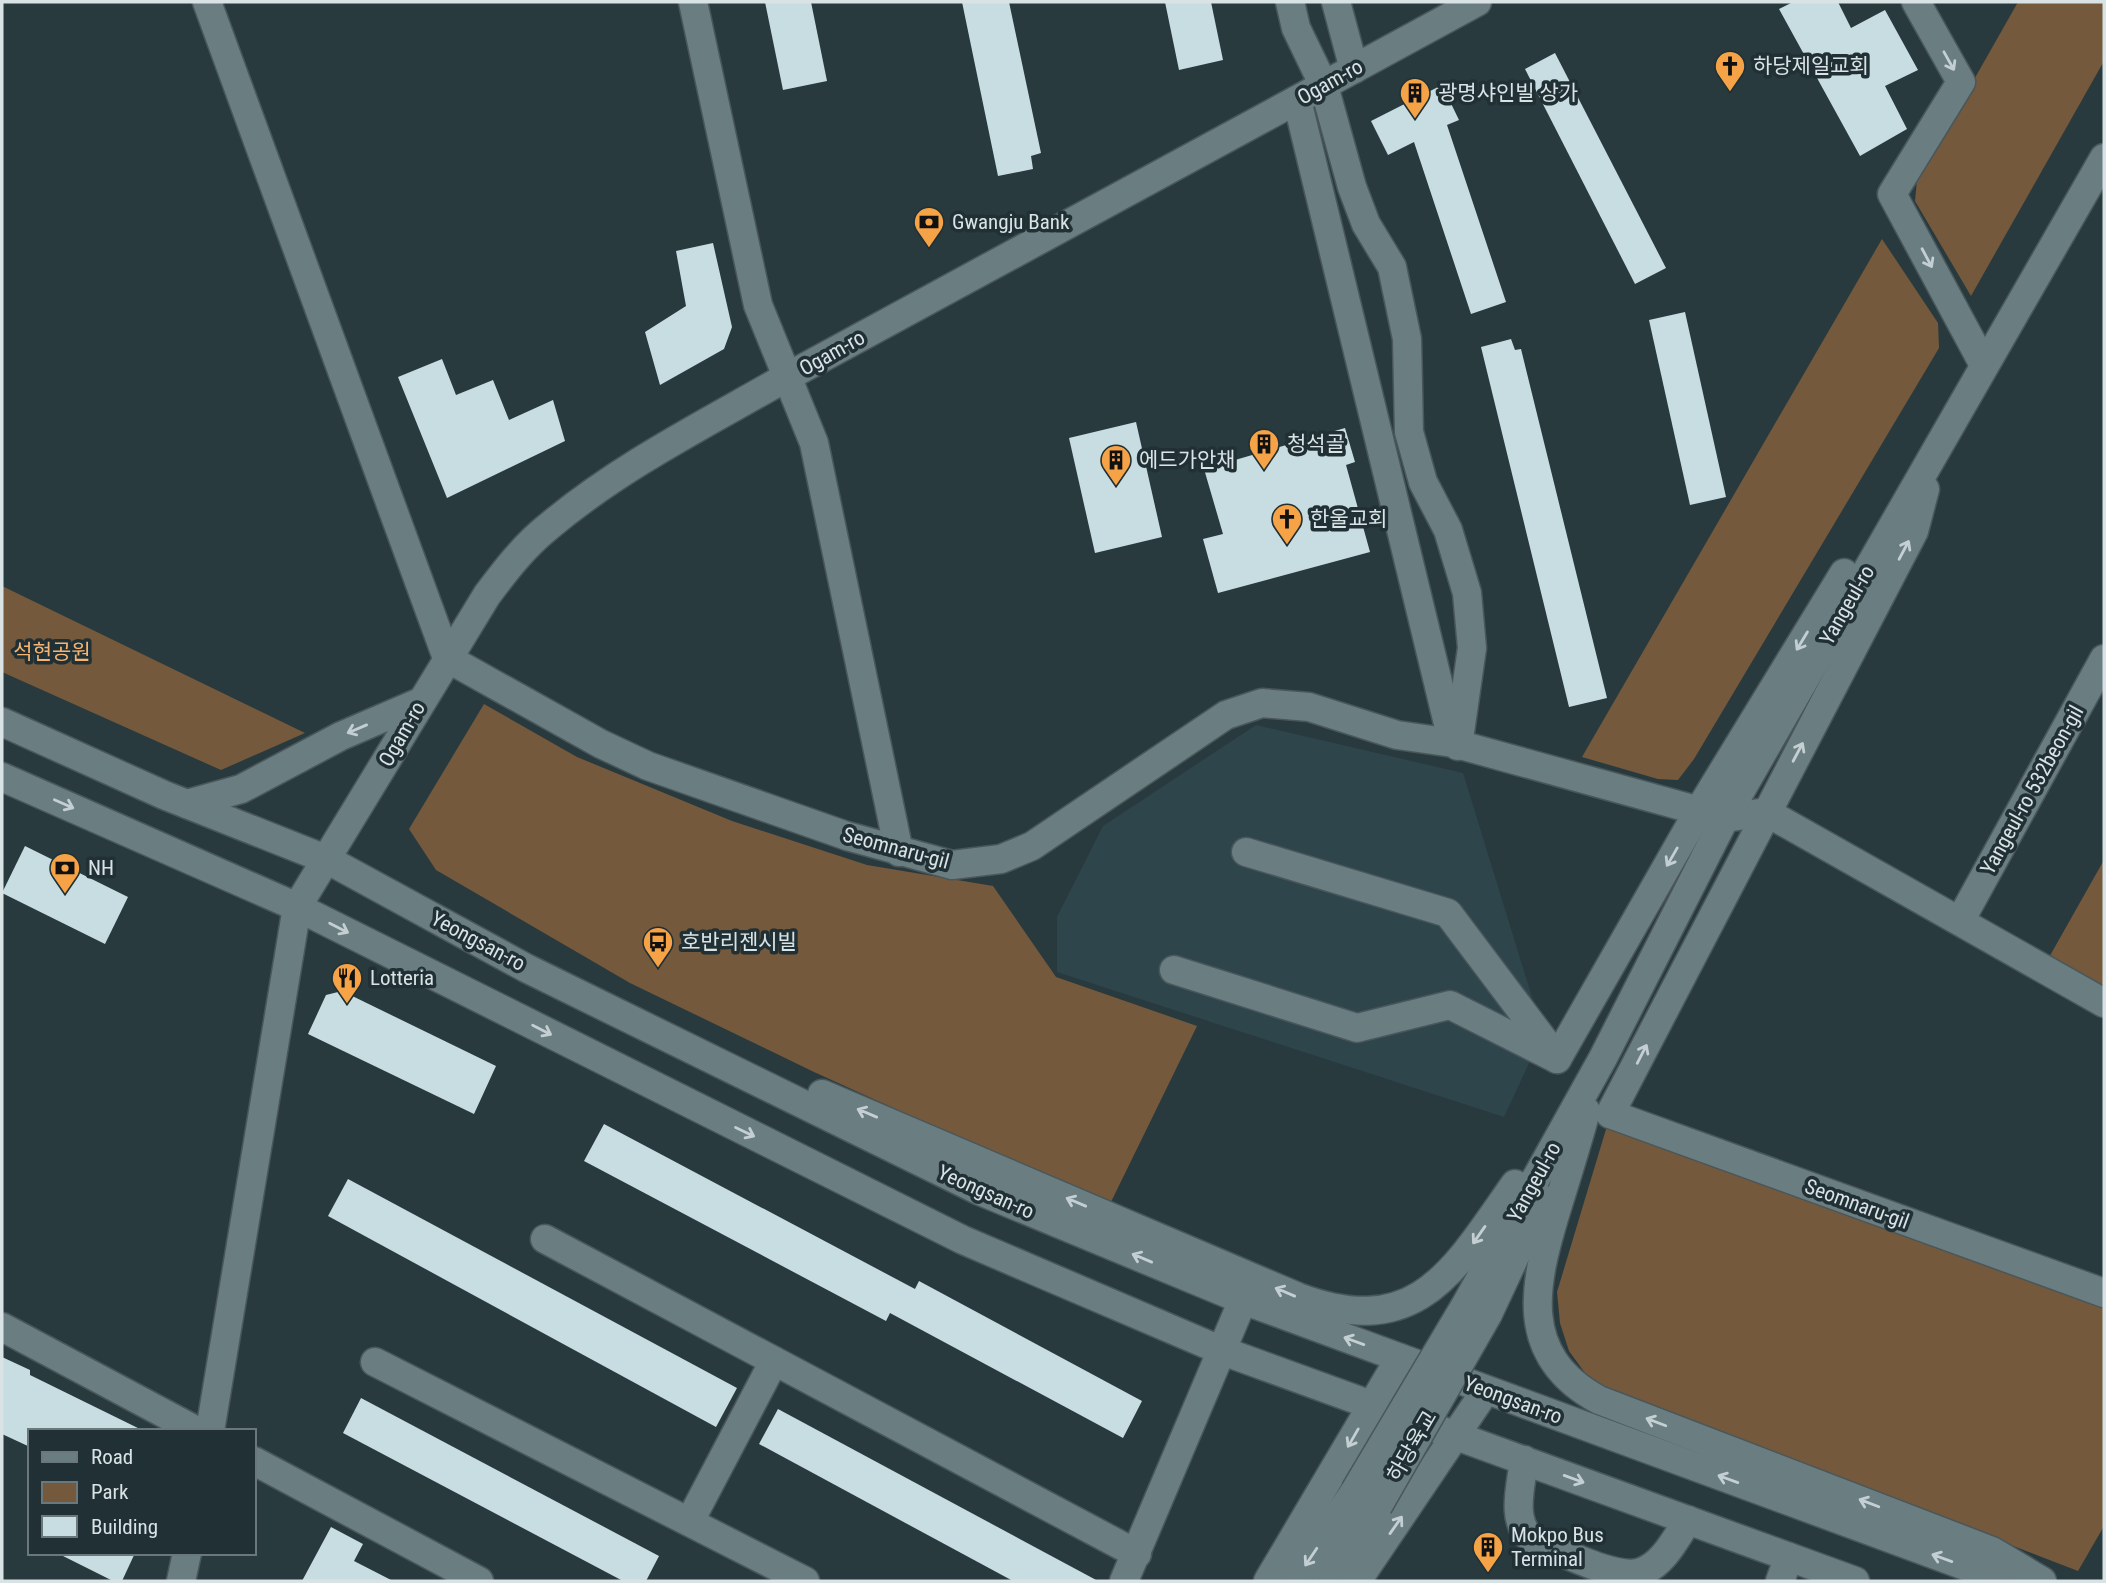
<svg xmlns="http://www.w3.org/2000/svg" width="2106" height="1583" font-family="'Roboto Condensed','Noto Sans KR',sans-serif">
	<style>
		.built { fill: #2d454b }
		.green { fill: #75593d }
		.building { fill: #c8dde1 }
		.lines { fill: none; stroke-linecap: round; stroke-linejoin: round }
		.minor-casing { stroke: #49575b; stroke-width: 31 }
		.minor { stroke: #6a7d81; stroke-width: 28 }
		.minor-bridge-casing { stroke: #49575b; stroke-width: 31; stroke-linecap: butt }
		.minor-bridge { stroke: #6a7d81; stroke-width: 28 }
		.oneway { stroke: #c3cfd2 }
		.labels { text-anchor: middle; stroke-width: 7; stroke-linejoin: round; paint-order: stroke }
		.poi-label { font-size: 21px; fill: #d9e3e6; stroke: #203034; text-anchor: start }
		.street-label { font-size: 21px; fill: #d9e3e6; stroke: #203034 }
		.park-label { font-size: 21px; fill: #f5b472; stroke: #203034 }
	</style>
	<rect width="100%" height="100%" fill="#293a3e"/>
	<path class="built" d="M1256 725 1463 773 1543 1033 1504 1117 1057 972V917L1103 826Z"/>
	<g class="green">
		<path d="M2018 2H2104V61L1971 296 1915 201 1917 180Z"/>
		<path d="M1882 239 1938 323 1939 348 1694 759 1678 780 1658 779 1582 757Z"/>
		<path d="M2 586 305 733 221 770 2 672Z"/>
		<path d="M484 704 577 757 732 821 867 865 993 886 1056 977 1197 1026 1109 1206 814 1072 630 983 436 870 409 829Z"/>
		<path d="M2104 860V994L2043 968Z"/>
		<path d="M1607 1126 2104 1308V1526L2078 1571 1609 1390 1585 1373 1569 1351 1560 1323 1557 1292Z"/>
	</g>
	<g class="building">
		<path d="M765 2H811L827 81 783 90Z"/>
		<path d="M962 2H1009L1041 153 1031 156 1033 169 998 176Z"/>
		<path d="M1165 2H1211L1223 60 1179 70Z"/>
		<path d="M1793 2H1838L1851 28 1885 10 1918 70 1885 86 1907 129 1860 156 1779 9Z"/>
		<path d="M1555 53 1666 268 1635 284 1525 69Z"/>
		<path d="M1442 85 1459 120 1447 125 1506 302 1471 314 1414 142 1388 155 1371 121Z"/>
		<path d="M713 243 732 327 724 349 660 385 645 332 686 306 676 251Z"/>
		<path d="M1685 312 1726 497 1690 505 1649 320Z"/>
		<path d="M1511 339 1515 350 1521 349 1607 698 1569 707 1481 347Z"/>
		<path d="M442 359 456 395 493 380 509 420 553 400 565 441 447 498 398 377Z"/>
		<path d="M1136 422 1162 537 1095 553 1069 438Z"/>
		<path d="M1345 428 1355 462 1346 465 1370 552 1218 593 1203 539 1223 534 1204 469Z"/>
		<path d="M25 846 128 897 105 944 2 893Z"/>
		<path d="M342 991 496 1066 474 1114 308 1034 326 995Z"/>
		<path d="M604 1124 915 1289 919 1281 1142 1401 1123 1438 890 1313 886 1321 584 1161Z"/>
		<path d="M348 1179 737 1388 716 1427 328 1216Z"/>
		<path d="M2 1357 30 1370V1375L144 1431H30V1447L2 1434Z"/>
		<path d="M361 1398 659 1556 646 1581H623L343 1433Z"/>
		<path d="M778 1409 1098 1581H1013L759 1444Z"/>
		<path d="M331 1527 363 1544 354 1561 393 1581H302Z"/>
		<path d="M57 1553H135L122 1581H113Z"/>
	</g>
	<g class="lines">
		<g class="minor-casing">
			<g id="minor">
				<path d="M207 2 447 658 601 744 648 766 847 836 952 865 1001 859 1032 846 1226 715 1262 703 1309 707 1397 735 1453 743 1725 818 1766 812 2104 1003"/>
				<path d="M693 2 758 305 814 443 899 852"/>
				<path d="M1290 2 1296 28 1324 86 1352 187 1366 224 1392 267 1407 339 1409 432 1423 482 1448 530 1467 593 1472 648 1458 746"/>
				<path d="M1336 2 1354 69"/>
				<path d="M1916 2 1961 82 1892 194 1984 365"/>
				<path d="M1297 100 1452 740"/>
				<path d="M1925 489 1914 531 1610 1114 2104 1293"/>
				<path d="M2 722 164 795 328 860 526 968 980 1191 1243 1300 2006 1581"/>
				<path d="M2 777 297 907 963 1240 1220 1350 1855 1581"/>
				<path d="M187 804 241 789 341 736 420 702"/>
				<path d="M1246 852 1448 913 1554 1054"/>
				<path d="M1960 921 2104 659"/>
				<path d="M1174 970 1357 1028 1450 1005 1557 1059"/>
				<path d="M1557 1059 1698 812 1844 573"/>
				<path d="M822 1094 1298 1297C1418 1342 1454 1270 1515 1184"/>
				<path d="M1586 1111C1577 1144 1567 1176 1557 1208 1534 1283 1516 1355 1599 1400L1992 1551 2042 1581"/>
				<path d="M545 1239 1137 1554"/>
				<path d="M1465 1306 1603 1058 1725 818 2104 158"/>
				<path d="M1488 1314 1542 1199"/>
				<path d="M2 1327 197 1431"/>
				<path d="M375 1362 805 1581"/>
				<path d="M210 1431 297 907 487 595C505 571 524 546 548 527 619 467 705 424 785 378L1477 2"/>
				<path d="M1524 1460C1521 1487 1510 1520 1532 1540 1557 1549 1616 1581 1641 1572 1663 1565 1676 1538 1688 1520"/>
				<path d="M254 1461 479 1581"/>
				<path d="M690 1521 774 1361"/>
				<path d="M181 1581 187 1553"/>
				<path d="M1124 1581 1243 1300"/>
				<path d="M1268 1581 1400 1358"/>
				<path d="M1294 1581 1355 1491"/>
				<path d="M1326 1581 1378 1506"/>
				<path d="M1357 1581 1486 1390"/>
				<path d="M1780 1581 1789 1557"/>
			</g>
		</g>
		<use href="#minor" class="minor"/>
		<g class="minor-bridge-casing">
			<g id="minor-bridge">
				<path d="M1355 1491 1465 1306"/>
				<path d="M1378 1506 1488 1314"/>
			</g>
		</g>
		<use href="#minor-bridge" class="minor-bridge"/>
	</g>
	<defs><path id="oneway-shaft" d="M-6 0H5M1.5-3L5.5 0L1.5 3" fill="none" stroke-width="1.6" stroke-linecap="round" stroke-linejoin="round" transform="scale(1.75)"/></defs>
	<g class="oneway">
		<use href="#oneway-shaft" transform="translate(1949 61) rotate(61)"/>
		<use href="#oneway-shaft" transform="translate(1927 258) rotate(62)"/>
		<use href="#oneway-shaft" transform="translate(1904 550) rotate(-62)"/>
		<use href="#oneway-shaft" transform="translate(1802 641) rotate(121)"/>
		<use href="#oneway-shaft" transform="translate(357 729) rotate(157)"/>
		<use href="#oneway-shaft" transform="translate(1798 752) rotate(-62)"/>
		<use href="#oneway-shaft" transform="translate(64 804) rotate(24)"/>
		<use href="#oneway-shaft" transform="translate(1672 857) rotate(120)"/>
		<use href="#oneway-shaft" transform="translate(339 928) rotate(27)"/>
		<use href="#oneway-shaft" transform="translate(542 1030) rotate(27)"/>
		<use href="#oneway-shaft" transform="translate(1642 1054) rotate(-63)"/>
		<use href="#oneway-shaft" transform="translate(867 1113) rotate(-157)"/>
		<use href="#oneway-shaft" transform="translate(745 1132) rotate(26)"/>
		<use href="#oneway-shaft" transform="translate(1076 1202) rotate(-157)"/>
		<use href="#oneway-shaft" transform="translate(1479 1235) rotate(125)"/>
		<use href="#oneway-shaft" transform="translate(1142 1258) rotate(-157)"/>
		<use href="#oneway-shaft" transform="translate(1285 1292) rotate(-157)"/>
		<use href="#oneway-shaft" transform="translate(1354 1341) rotate(-160)"/>
		<use href="#oneway-shaft" transform="translate(1656 1422) rotate(-159)"/>
		<use href="#oneway-shaft" transform="translate(1353 1438) rotate(120)"/>
		<use href="#oneway-shaft" transform="translate(1574 1479) rotate(20)"/>
		<use href="#oneway-shaft" transform="translate(1728 1479) rotate(-160)"/>
		<use href="#oneway-shaft" transform="translate(1869 1503) rotate(-159)"/>
		<use href="#oneway-shaft" transform="translate(1396 1525) rotate(-55)"/>
		<use href="#oneway-shaft" transform="translate(1311 1557) rotate(124)"/>
		<use href="#oneway-shaft" transform="translate(1942 1558) rotate(-160)"/>
	</g>
	<defs>
		<g id="church-pin" transform="scale(1.575)"><path d="M0 17L-7.5 6A9.5 9.5 0 1 1 7.5 6Z" fill="#f5a346" stroke="#203034"/><path d="M-1.2-6h2.4v3.5h3.3v2.4h-3.3V6h-2.4V-.1h-3.3v-2.4h3.3Z" fill="#111"/></g>
		<g id="building-pin" transform="scale(1.575)"><path d="M0 17L-7.5 6A9.5 9.5 0 1 1 7.5 6Z" fill="#f5a346" stroke="#203034"/><path d="M-4-6H4V6H1V3H-1V6H-4ZM-2.5-4.3h1.7v1.8h-1.7ZM.8-4.3h1.7v1.8H.8ZM-2.5-1h1.7V.8h-1.7ZM.8-1h1.7V.8H.8Z" fill="#111"/></g>
		<g id="bank-pin" transform="scale(1.575)"><path d="M0 17L-7.5 6A9.5 9.5 0 1 1 7.5 6Z" fill="#f5a346" stroke="#203034"/><path d="M-6-4H6V4H-6ZM0-2.3a2.3 2.3 0 1 0 0 4.6a2.3 2.3 0 1 0 0-4.6Z" fill="#111"/></g>
		<g id="bus-pin" transform="scale(1.575)"><path d="M0 17L-7.5 6A9.5 9.5 0 1 1 7.5 6Z" fill="#f5a346" stroke="#203034"/><path d="M-5-6H5V4H4V6H2V4H-2V6H-4V4H-5ZM-3.5-4V0h7V-4ZM-3.5 1.2v1.5H-2V1.2ZM2 1.2v1.5H3.5V1.2Z" fill="#111"/></g>
		<g id="restaurant-pin" transform="scale(1.575)"><path d="M0 17L-7.5 6A9.5 9.5 0 1 1 7.5 6Z" fill="#f5a346" stroke="#203034"/><path d="M-5-6h1v4h1v-4h1v4h1v-4h1v5L-1.5 .5V6h-2V.5L-5-1ZM5-6V6H3V1.5H1.5Q1.5-4 5-6Z" fill="#111"/></g>
	</defs>
	<g fill-rule="evenodd">
		<use href="#church-pin" x="1730" y="66"/>
		<use href="#building-pin" x="1415" y="93"/>
		<use href="#bank-pin" x="929" y="222"/>
		<use href="#building-pin" x="1264" y="444"/>
		<use href="#building-pin" x="1116" y="460"/>
		<use href="#church-pin" x="1287" y="519"/>
		<use href="#bank-pin" x="65" y="868"/>
		<use href="#bus-pin" x="658" y="942"/>
		<use href="#restaurant-pin" x="347" y="978"/>
		<use href="#building-pin" x="1488" y="1547"/>
	</g>
	<g class="labels">
		<g class="poi-label">
			<text x="1753" y="73">하당제일교회</text>
			<text x="1438" y="100">광명샤인빌 상가</text>
			<text x="952" y="229">Gwangju Bank</text>
			<text x="1287" y="451">청석골</text>
			<text x="1139" y="467">에드가안채</text>
			<text x="1310" y="526">한울교회</text>
			<text x="88" y="875">NH</text>
			<text x="681" y="949">호반리젠시빌</text>
			<text x="370" y="985">Lotteria</text>
			<text x="1511" y="1542">Mokpo Bus<tspan x="1511" dy="24">Terminal</tspan></text>
		</g>
		<g class="street-label">
			<text transform="translate(1330 82) rotate(-29)" y="7">Ogam-ro</text>
			<text transform="translate(832 353) rotate(-29)" y="7">Ogam-ro</text>
			<text transform="translate(1847 605) rotate(-60)" y="7">Yangeul-ro</text>
			<text transform="translate(402 734) rotate(-60)" y="7">Ogam-ro</text>
			<text transform="translate(2032 790) rotate(-61)" y="7">Yangeul-ro 532beon-gil</text>
			<text transform="translate(896 848) rotate(15)" y="7">Seomnaru-gil</text>
			<text transform="translate(478 941) rotate(28)" y="7">Yeongsan-ro</text>
			<text transform="translate(1534 1182) rotate(-61)" y="7">Yangeul-ro</text>
			<text transform="translate(986 1192) rotate(24)" y="7">Yeongsan-ro</text>
			<text transform="translate(1857 1204) rotate(20)" y="7">Seomnaru-gil</text>
			<text transform="translate(1513 1400) rotate(20)" y="7">Yeongsan-ro</text>
			<text transform="translate(1412 1446) rotate(-60)" y="7">하당육교</text>
		</g>
		<g class="park-label">
			<text x="52" y="659">석현공원</text>
		</g>
	</g>
	<rect width="2106" height="1583" fill="none" stroke="#d9e3e6" stroke-width="7"/>
	<rect x="28" y="1429" width="228" height="126" fill="#203034" stroke="#6a787b" stroke-width="2"/>
	<rect x="42" y="1452" width="35" height="10" fill="#6a7d81" stroke="#6a787b" stroke-width="2"/>
	<text x="91" y="1464" font-size="21" fill="#d9e3e6">Road</text>
	<rect x="42" y="1482" width="35" height="21" fill="#75593d" stroke="#6a787b" stroke-width="2"/>
	<text x="91" y="1499" font-size="21" fill="#d9e3e6">Park</text>
	<rect x="42" y="1516" width="35" height="21" fill="#c8dde1" stroke="#6a787b" stroke-width="2"/>
	<text x="91" y="1534" font-size="21" fill="#d9e3e6">Building</text>
</svg>
